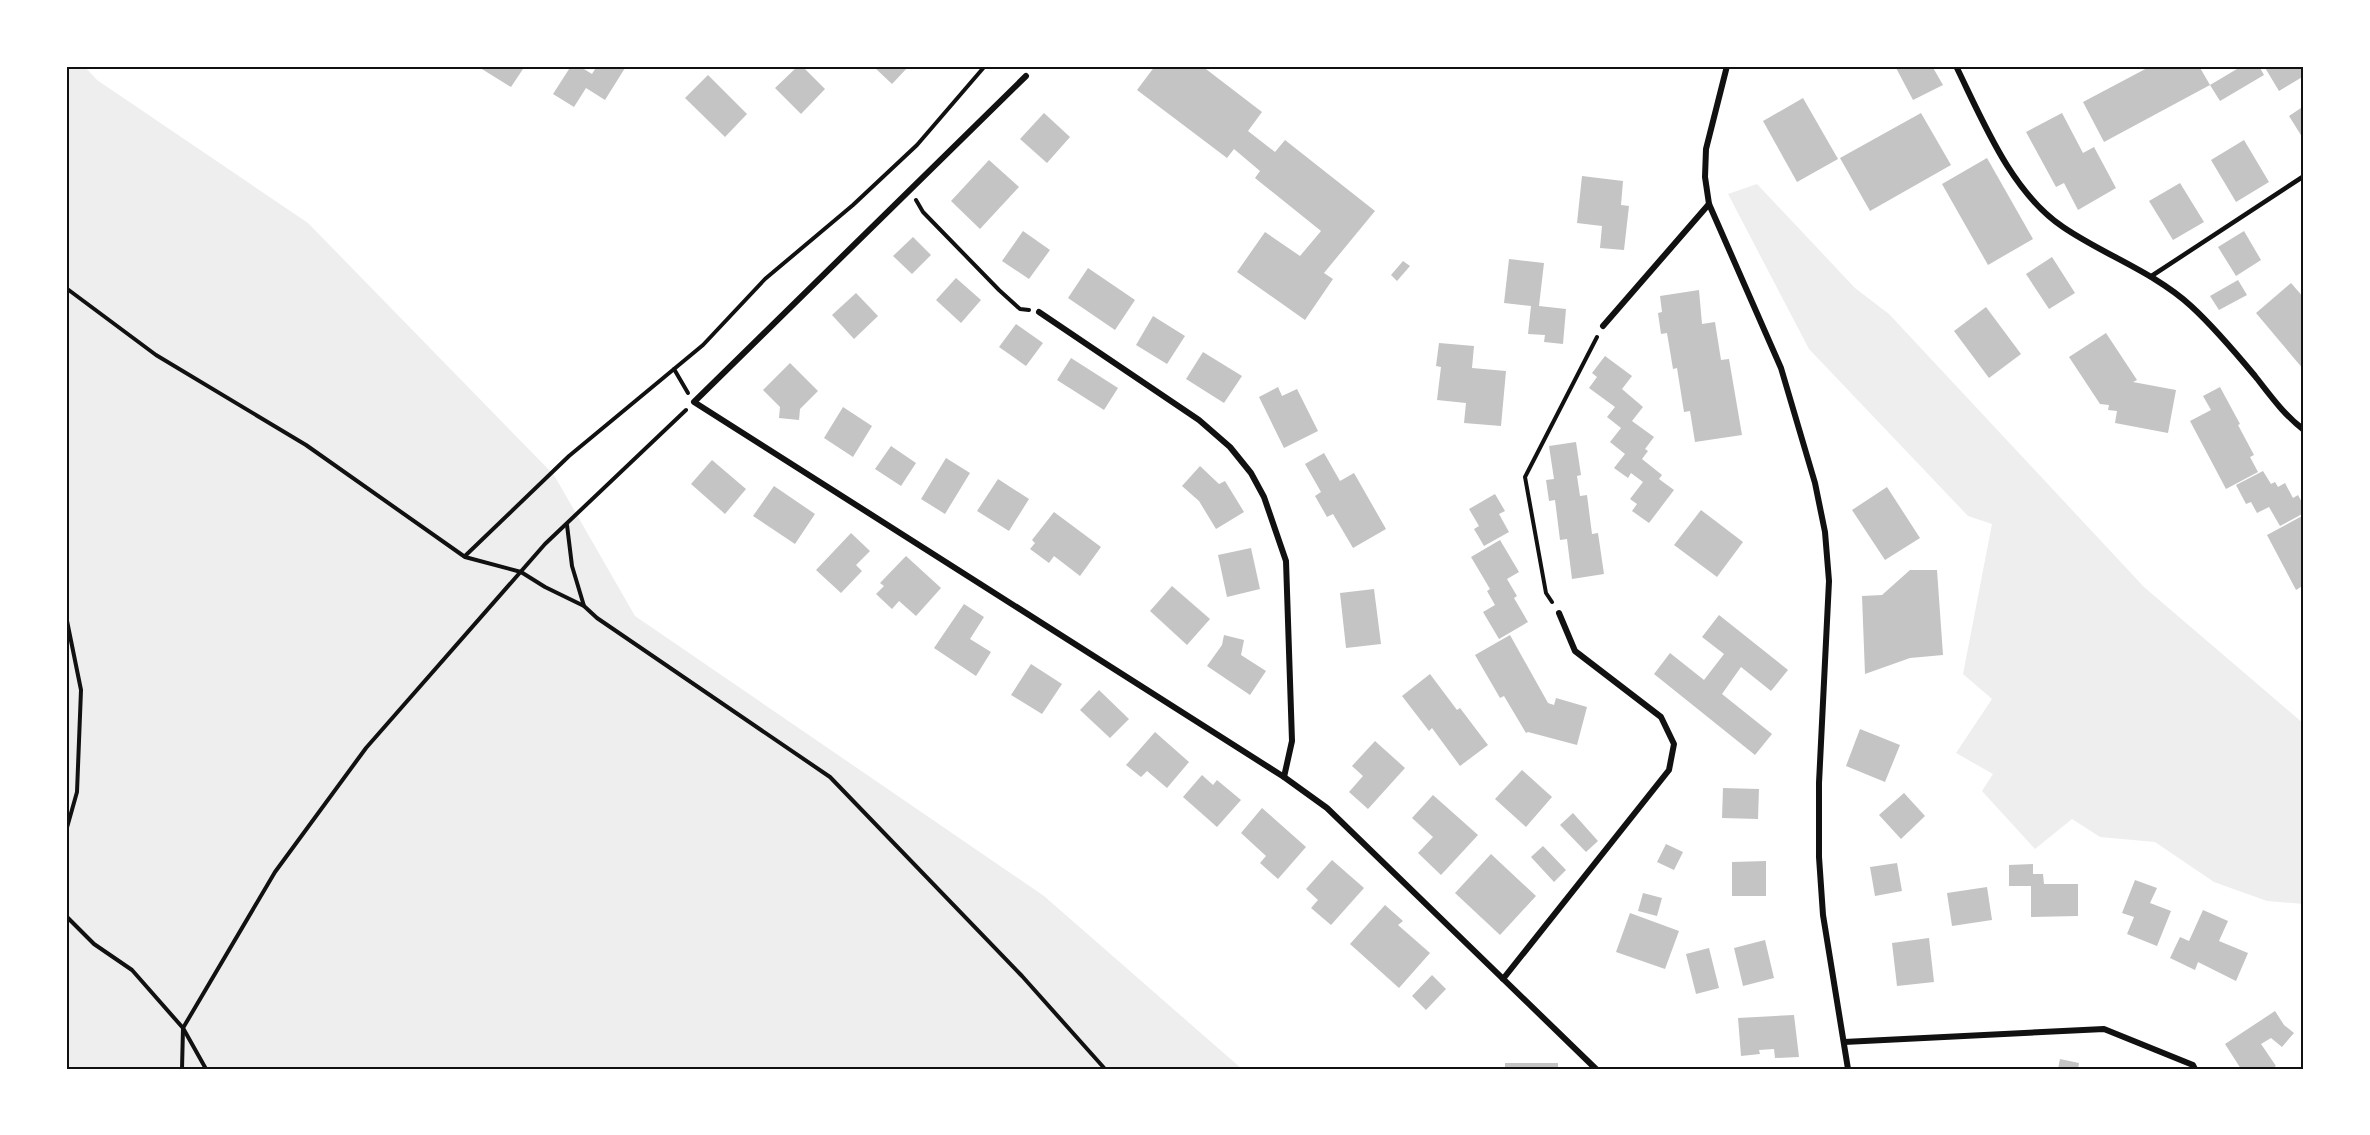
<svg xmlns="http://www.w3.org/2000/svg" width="2370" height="1135" font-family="Montserrat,sans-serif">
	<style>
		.green { fill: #eee }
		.building { fill: #c4c4c4 }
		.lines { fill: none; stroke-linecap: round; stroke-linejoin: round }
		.path { stroke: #111; stroke-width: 4 }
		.service { stroke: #111; stroke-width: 4.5 }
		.minor { stroke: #111; stroke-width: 6 }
		.neatline { fill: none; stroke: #111; stroke-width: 2 }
	</style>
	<rect width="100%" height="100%" fill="#fff"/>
	<g class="green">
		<path d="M66 66H84L97 80 308 223 554 475 635 616 1044 896 1242 1069H66Z"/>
		<path d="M1757 184 1855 288 1889 314 2144 587 2304 724V904L2267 901 2214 882 2155 842 2100 837 2072 819 2035 849 1982 791 1993 774 1956 753 1992 699 1963 674 1992 524 1968 516 1809 349 1728 194Z"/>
	</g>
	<g class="building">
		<path d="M477 66H525L511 87Z"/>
		<path d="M571 66H579L592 74 597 66H621L625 68 605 100 586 88 574 107 553 94Z"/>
		<path d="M798 66H802L825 89 801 114 775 88Z"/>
		<path d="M873 66H909L892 84Z"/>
		<path d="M1155 66H1202L1262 112 1248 131 1275 152 1285 140 1375 211 1324 273 1333 279 1305 320 1237 272 1265 232 1300 256 1321 231 1255 178 1260 171 1234 149 1227 158 1137 90Z"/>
		<path d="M1895 66H1932L1943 85 1913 100Z"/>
		<path d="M2151 66H2199L2210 85 2104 142 2083 102Z"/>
		<path d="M2242 66H2259L2264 75 2220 101 2210 85Z"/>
		<path d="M2264 66H2301L2304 76 2279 91Z"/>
		<path d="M708 75 747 114 725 137 685 98Z"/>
		<path d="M1803 98 1838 159 1797 182 1763 121Z"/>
		<path d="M2304 106V140L2289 116Z"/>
		<path d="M1044 113 1070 137 1047 163 1020 139Z"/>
		<path d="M1921 113 1951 165 1870 211 1840 158Z"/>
		<path d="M2062 113 2083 153 2094 147 2116 188 2078 210 2064 183 2056 187 2026 132Z"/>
		<path d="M2244 140 2269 182 2236 202 2211 160Z"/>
		<path d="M1987 158 2033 239 1988 265 1942 184Z"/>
		<path d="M989 160 1019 187 980 229 951 201Z"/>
		<path d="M1582 176 1623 181 1621 205 1629 206 1624 250 1600 248 1602 226 1577 223Z"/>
		<path d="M2180 183 2204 222 2173 240 2149 201Z"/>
		<path d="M1023 231 1050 250 1029 279 1002 261Z"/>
		<path d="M2244 231 2261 260 2236 276 2218 247Z"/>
		<path d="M913 237 931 255 912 274 893 256Z"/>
		<path d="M2052 257 2075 293 2049 309 2026 274Z"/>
		<path d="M1509 259 1544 263 1539 306 1566 309 1563 344 1544 342 1545 335 1528 334 1531 306 1504 303Z"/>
		<path d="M1403 261 1410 266 1397 281 1391 275Z"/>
		<path d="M1088 268 1135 300 1115 330 1068 298Z"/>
		<path d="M956 278 981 300 961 323 936 300Z"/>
		<path d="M2238 280 2247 295 2219 310 2210 296Z"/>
		<path d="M2291 283 2304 298V370L2256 313Z"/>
		<path d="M1699 290 1702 324 1715 322 1721 360 1729 359 1742 435 1695 442 1690 411 1684 412 1677 368 1673 369 1667 333 1661 334 1658 313 1662 312 1660 296Z"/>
		<path d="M856 293 878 316 854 339 832 315Z"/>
		<path d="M1986 307 2021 354 1989 378 1954 331Z"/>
		<path d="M1153 316 1185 336 1167 364 1136 345Z"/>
		<path d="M1016 324 1043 343 1026 366 999 347Z"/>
		<path d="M2106 333 2137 380 2133 382 2176 390 2168 433 2115 423 2117 411 2108 410 2109 405 2100 404 2069 357Z"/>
		<path d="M1439 343 1474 346 1472 368 1506 371 1501 426 1464 423 1466 403 1437 400 1441 367 1436 366Z"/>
		<path d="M1203 352 1242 376 1224 403 1186 379Z"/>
		<path d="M1605 356 1632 376 1622 389 1643 407 1632 421 1654 437 1645 449 1648 451 1642 459 1662 475 1659 479 1674 490 1649 523 1632 511 1637 504 1630 499 1643 482 1631 473 1628 478 1614 468 1625 454 1610 442 1621 428 1607 417 1615 407 1589 388 1597 377 1592 373Z"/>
		<path d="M1071 358 1118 388 1104 410 1057 380Z"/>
		<path d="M790 363 818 391 800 409 799 420 779 418 780 407 763 390Z"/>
		<path d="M1278 387 1282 396 1297 389 1318 431 1284 448 1259 397Z"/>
		<path d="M2220 387 2240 424 2238 425 2254 455 2250 457 2258 472 2226 489 2190 421 2211 410 2203 396Z"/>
		<path d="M843 407 872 426 853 457 824 438Z"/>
		<path d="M1576 442 1581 475 1577 476 1580 496 1587 495 1592 534 1598 533 1604 574 1572 579 1567 539 1560 540 1555 500 1549 501 1546 480 1554 479 1549 446Z"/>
		<path d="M891 446 916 463 901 486 875 469Z"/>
		<path d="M1324 453 1340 481 1354 473 1386 529 1353 548 1333 514 1327 517 1315 496 1321 492 1305 464Z"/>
		<path d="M946 458 970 473 945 514 921 499Z"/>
		<path d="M712 460 746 489 725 514 691 484Z"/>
		<path d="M1200 466 1219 484 1225 481 1244 512 1216 529 1199 501 1182 486Z"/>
		<path d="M2263 471 2271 484 2275 482 2278 487 2285 483 2293 498 2298 495 2304 506V513L2280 526 2269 507 2257 513 2251 502 2246 504 2236 485Z"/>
		<path d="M998 479 1029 499 1009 531 977 511Z"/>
		<path d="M774 486 815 514 795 544 753 516Z"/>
		<path d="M1887 487 1920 538 1885 560 1852 510Z"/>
		<path d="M1495 494 1505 511 1499 514 1509 532 1484 546 1474 529 1479 526 1469 509Z"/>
		<path d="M1701 510 1743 542 1717 577 1674 545Z"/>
		<path d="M1054 512 1101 547 1080 576 1054 556 1049 563 1030 549 1035 543 1032 540Z"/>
		<path d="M2304 515V585L2296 590 2267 535Z"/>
		<path d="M851 533 870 551 856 565 862 571 841 593 816 570Z"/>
		<path d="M1500 540 1519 572 1507 579 1517 596 1514 598 1528 622 1499 639 1483 612 1495 605 1487 591 1490 589 1471 557Z"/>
		<path d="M1251 548 1260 589 1227 597 1218 555Z"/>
		<path d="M906 556 941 588 916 616 899 601 892 609 876 594 884 586 880 583Z"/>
		<path d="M1910 570H1937L1943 655 1910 658 1865 674 1862 596 1882 595Z"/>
		<path d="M1172 586 1210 619 1187 645 1150 611Z"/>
		<path d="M1374 589 1381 644 1346 648 1340 593Z"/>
		<path d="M964 604 984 617 970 639 991 652 976 676 934 648Z"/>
		<path d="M1719 615 1788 670 1771 691 1741 667 1722 694 1772 734 1755 755 1654 674 1670 653 1704 680 1724 654 1702 637Z"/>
		<path d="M1224 635 1244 640 1241 655 1266 671 1250 695 1207 666 1222 645Z"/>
		<path d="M1510 635 1548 703 1554 705 1556 698 1587 707 1577 745 1528 732 1526 733 1504 696 1500 698 1475 655Z"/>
		<path d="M1031 664 1062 684 1042 714 1011 695Z"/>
		<path d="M1430 674 1457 710 1460 708 1488 745 1460 766 1432 728 1429 731 1402 696Z"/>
		<path d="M1099 690 1129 719 1110 738 1080 710Z"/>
		<path d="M1860 729 1900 745 1885 782 1846 766Z"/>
		<path d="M1155 732 1189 762 1167 788 1147 771 1141 777 1126 765Z"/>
		<path d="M1375 741 1405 768 1368 809 1349 792 1363 776 1352 766Z"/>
		<path d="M1522 770 1552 797 1526 827 1495 799Z"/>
		<path d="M1202 775 1213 785 1217 780 1241 800 1217 827 1183 797Z"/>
		<path d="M1723 788 1759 789 1758 819 1722 818Z"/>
		<path d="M1904 793 1925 816 1901 839 1879 815Z"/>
		<path d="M1433 795 1478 835 1441 875 1418 853 1433 837 1412 818Z"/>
		<path d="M1262 808 1306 847 1278 879 1260 863 1266 856 1241 833Z"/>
		<path d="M1573 813 1598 841 1586 852 1560 825Z"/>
		<path d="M1666 844 1683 852 1674 870 1657 862Z"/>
		<path d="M1543 846 1566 870 1554 882 1531 857Z"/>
		<path d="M1491 854 1536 896 1500 935 1455 893Z"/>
		<path d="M1332 860 1364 888 1331 925 1311 908 1318 900 1306 889Z"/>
		<path d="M1766 861V896H1732V862Z"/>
		<path d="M1897 863 1902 891 1875 896 1870 867Z"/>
		<path d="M2033 864V874H2043L2044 884H2078V916L2031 917V886H2009V865Z"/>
		<path d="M2135 880 2157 888 2150 903 2171 911 2157 946 2127 934 2134 917 2122 913Z"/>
		<path d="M1987 887 1992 920 1952 926 1947 893Z"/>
		<path d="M1643 893 1662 898 1657 916 1638 911Z"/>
		<path d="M1385 905 1403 921 1398 925 1430 953 1399 988 1350 944Z"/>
		<path d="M2203 910 2228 921 2219 941 2248 953 2236 981 2198 962 2195 970 2170 958 2180 937 2189 941Z"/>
		<path d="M1630 913 1679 931 1665 969 1616 952Z"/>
		<path d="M1929 938 1934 982 1897 986 1892 943Z"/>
		<path d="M1765 940 1774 978 1743 986 1734 948Z"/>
		<path d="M1709 948 1719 988 1696 994 1686 954Z"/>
		<path d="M1432 975 1446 989 1426 1010 1412 996Z"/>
		<path d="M2275 1011 2284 1025 2294 1033 2282 1047 2271 1038 2261 1044 2276 1066 2271 1069H2241L2225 1044Z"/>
		<path d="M1794 1015 1799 1057 1775 1058 1774 1049 1759 1050 1760 1054 1741 1056 1738 1018Z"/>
		<path d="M2060 1059 2079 1063 2078 1069H2058Z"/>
		<rect x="1505" y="1063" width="53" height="6"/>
	</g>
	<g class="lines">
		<g class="path">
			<path d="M916 200 923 212 999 290 1020 309 1029 310"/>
			<path d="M66 288 156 355 306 445 465 557 521 572 545 587 584 606 597 618 830 777 1022 976 1105 1069"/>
			<path d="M674 369 688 393"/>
			<path d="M567 525 572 566 584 606"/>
			<path d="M465 556 569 456 703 345 765 279 853 205 917 145 985 66"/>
			<path d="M1552 602 1546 593 1525 477 1597 337"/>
			<path d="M66 616 81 690 77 792 66 831"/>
			<path d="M66 916 94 944 132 970 183 1028 206 1069"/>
			<path d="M182 1069 183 1028 275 872 366 748 545 544 686 410"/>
		</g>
		<path class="service" d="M2150 277 2304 176"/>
		<g class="minor">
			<path d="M1727 66 1706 149 1705 177 1709 204 1781 368 1815 483 1825 532 1829 581 1819 783V857L1823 915 1848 1069"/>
			<path d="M1956 66C1983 121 2011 192 2063 227 2104 255 2154 272 2191 306 2214 327 2235 352 2255 376 2270 395 2284 415 2304 430"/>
			<path d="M1026 76 694 402 1284 777 1327 808 1596 1069"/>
			<path d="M1039 312 1199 420 1230 447 1251 473 1264 497 1286 561 1292 741 1284 777"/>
			<path d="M1603 326 1709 204"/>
			<path d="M1503 979 1669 770 1674 744 1661 717 1575 651 1559 613"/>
			<path d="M1844 1042 2104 1029 2193 1065 2195 1069"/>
		</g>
	</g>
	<rect width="2370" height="1135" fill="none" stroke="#ffffff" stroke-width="135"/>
	<rect x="68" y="68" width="2234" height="1000" class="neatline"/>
</svg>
